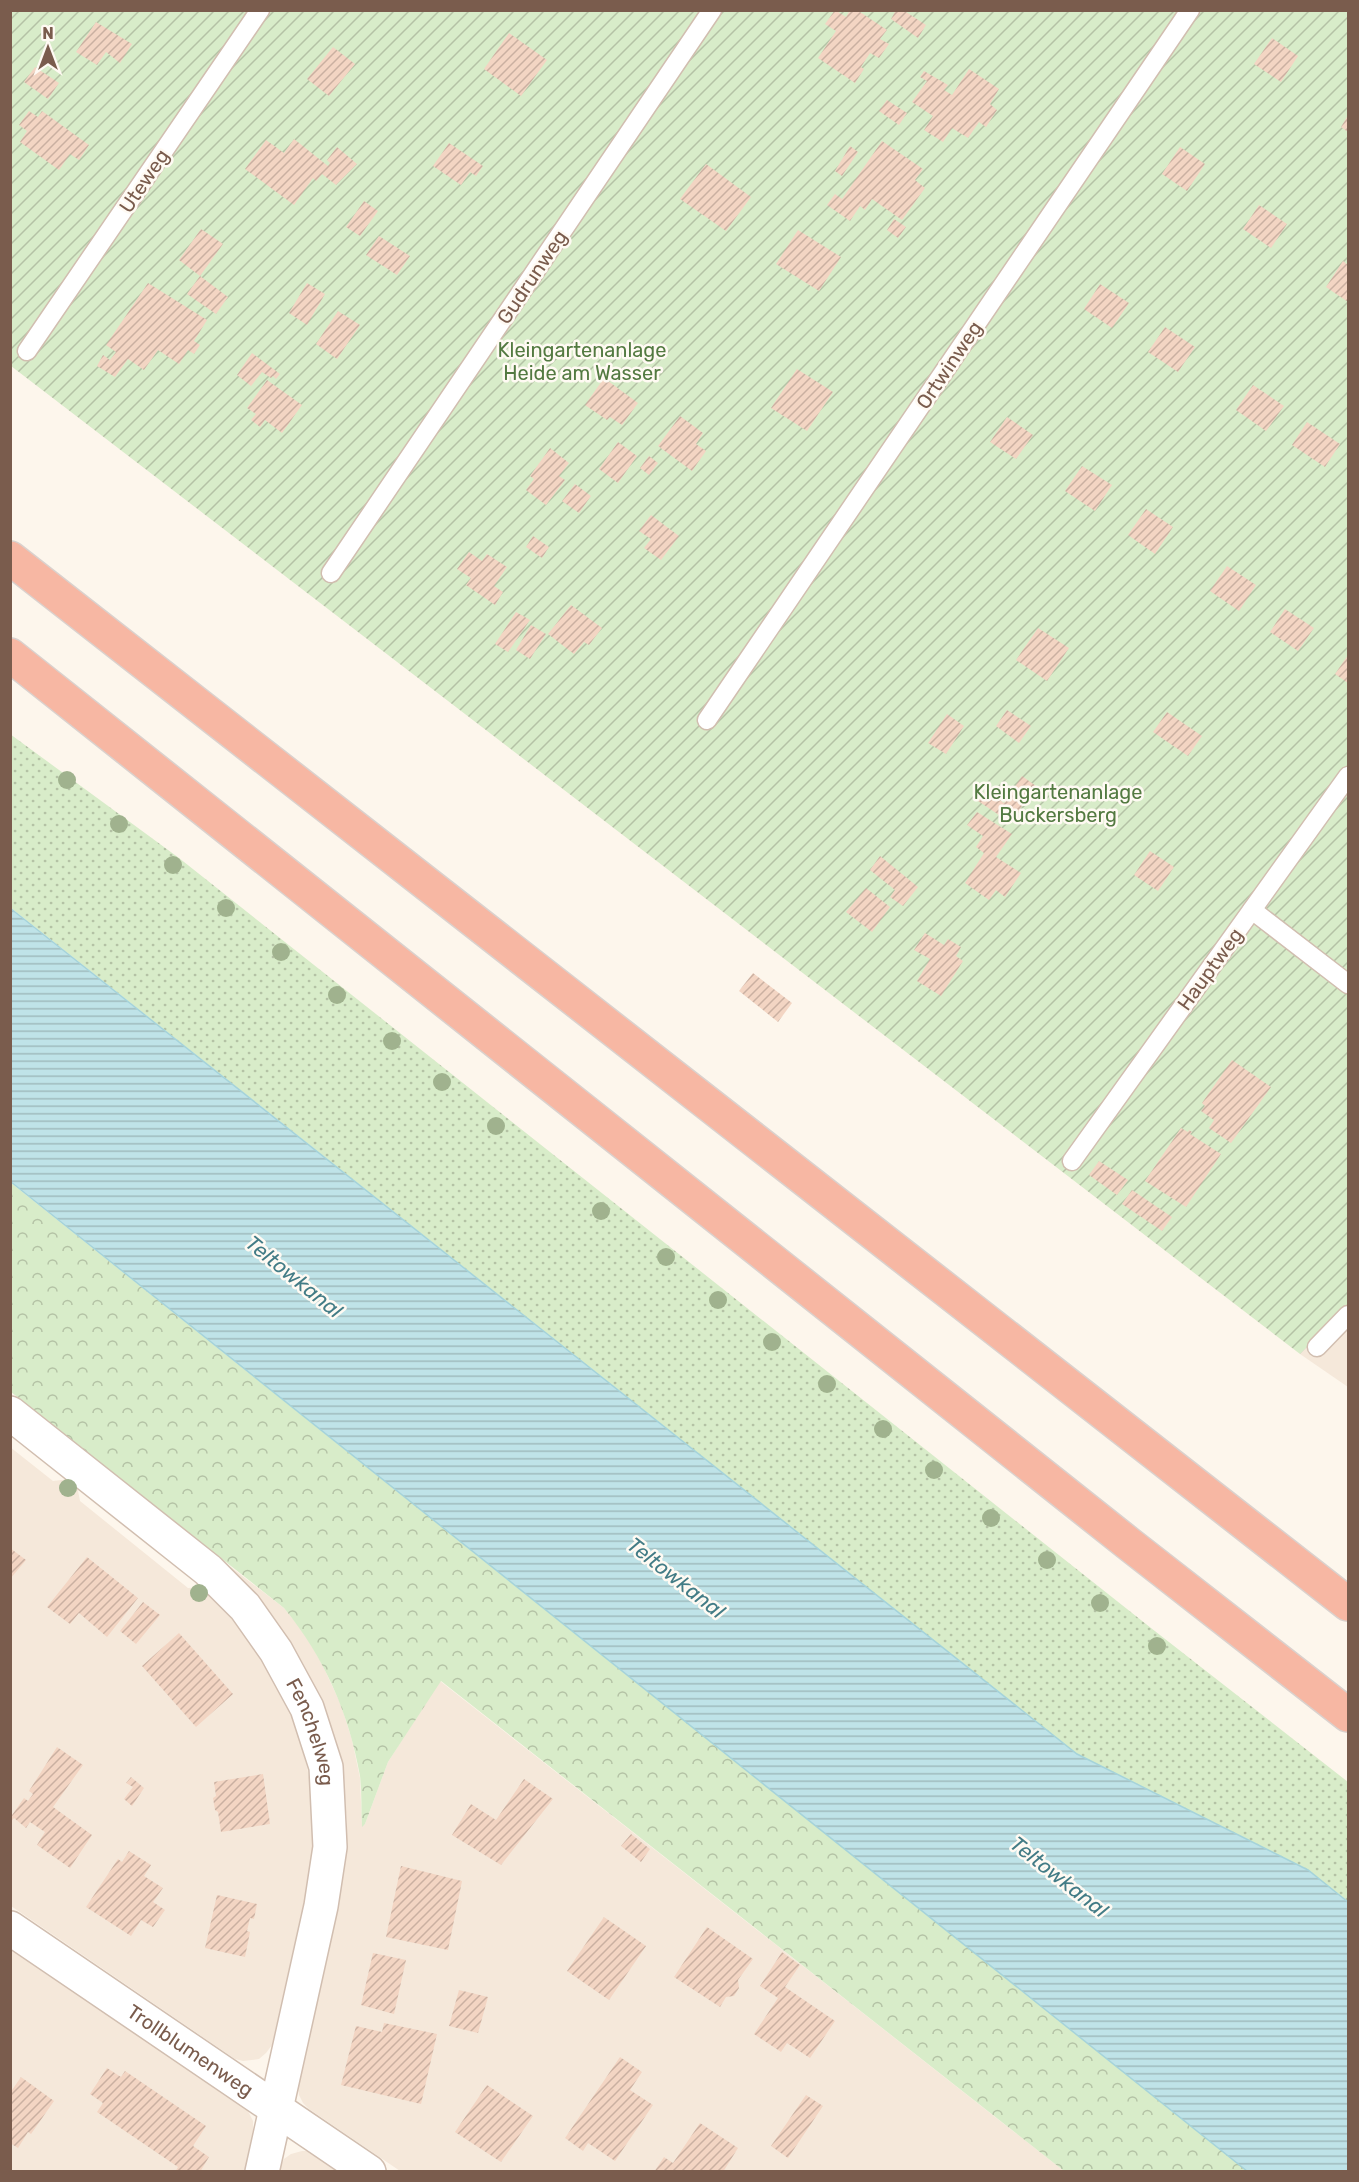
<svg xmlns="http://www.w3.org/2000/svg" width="1359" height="2182" font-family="Rubik,sans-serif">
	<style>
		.residential { fill: #f5e8da }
		.grass { fill: url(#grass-dots) }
		.park { fill: url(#park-crowns) }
		.garden { fill: url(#garden-furrows) }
		.water { fill: url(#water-rules); stroke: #a5d3da; stroke-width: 1.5 }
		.building { fill: url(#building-hatch) }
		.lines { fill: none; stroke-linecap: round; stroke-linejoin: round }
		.lane-casing { stroke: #d1beb0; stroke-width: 21 }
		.street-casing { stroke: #d1beb0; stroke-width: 36 }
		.highway-casing { stroke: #dad1cd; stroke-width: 36 }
		.lane { stroke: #fff; stroke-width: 18 }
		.street { stroke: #fff; stroke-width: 33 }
		.highway { stroke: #f7b7a3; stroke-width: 33 }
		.tree { fill: #a0b28e }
		.labels { text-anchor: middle; stroke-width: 5; stroke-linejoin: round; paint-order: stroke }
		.street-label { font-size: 20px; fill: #7a5c4d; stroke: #fffaf3 }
		.park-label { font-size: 20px; fill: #537a41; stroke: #fffaf3 }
		.water-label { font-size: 21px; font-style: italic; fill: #437c86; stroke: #fffaf3 }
	</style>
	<defs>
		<pattern id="grass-dots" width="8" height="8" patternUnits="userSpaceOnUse" patternTransform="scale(1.5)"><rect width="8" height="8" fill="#d8ecc9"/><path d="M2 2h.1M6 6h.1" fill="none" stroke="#b4c2a5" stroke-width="1.8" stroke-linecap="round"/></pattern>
		<pattern id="park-crowns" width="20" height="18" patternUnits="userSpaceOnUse" patternTransform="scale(1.5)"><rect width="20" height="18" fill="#d8ecc9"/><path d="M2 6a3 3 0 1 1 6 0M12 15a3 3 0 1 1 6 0" fill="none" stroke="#b4c2a5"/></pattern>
		<pattern id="garden-furrows" width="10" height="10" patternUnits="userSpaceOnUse" patternTransform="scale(1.5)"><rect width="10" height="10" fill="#d8ecc9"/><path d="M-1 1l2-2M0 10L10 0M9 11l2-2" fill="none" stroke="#b4c2a5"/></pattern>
		<pattern id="water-rules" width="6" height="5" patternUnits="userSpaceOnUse" patternTransform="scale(1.5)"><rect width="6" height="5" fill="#bfe3e8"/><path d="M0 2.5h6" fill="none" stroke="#a0bbbe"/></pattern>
		<pattern id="building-hatch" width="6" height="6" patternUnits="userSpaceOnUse" patternTransform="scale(1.5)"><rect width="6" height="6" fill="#f3d5c3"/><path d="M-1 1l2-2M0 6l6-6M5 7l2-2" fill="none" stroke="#cab0a1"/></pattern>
	</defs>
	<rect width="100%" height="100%" fill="#fdf6ec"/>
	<g class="residential">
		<path d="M1348 1305V1387L1300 1354Z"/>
		<path d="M10 1447 53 1481 70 1479 77 1486 80 1501 188 1588 203 1587 224 1609 258 1653 277 1686 294 1720 307 1767 311 1788 314 1826 313 1850 304 1901 272 2045 266 2053 259 2059 243 2061 235 2059 11 1906Z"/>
		<path d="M214 1554 284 1608 305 1634 323 1666 341 1705 352 1740 360 1778 362 1826 365 1824 388 1762 440 1681 1064 2171H400L309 2109 303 2103 299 2095 297 2079 337 1905 344 1864 347 1823 343 1776 323 1706 304 1665 290 1642 258 1601Z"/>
		<path d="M10 1947 247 2109 253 2121V2130L245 2171H11Z"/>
		<path d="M302 2151H310L342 2172H278L284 2159 291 2154Z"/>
	</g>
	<path class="grass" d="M10 734 179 858 1151 1628 1348 1782V1902L1308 1870 1077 1754 11 908Z"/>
	<path class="park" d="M10 1182 1247 2171H1064L441 1681 388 1762 365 1824 362 1827C361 1810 362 1792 360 1776 349 1713 324 1657 284 1608L11 1392Z"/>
	<path class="garden" d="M10 11H1348V1305L1300 1354 11 366Z"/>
	<path class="water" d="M10 908 1077 1754 1308 1870 1348 1902V2171H1247L11 1182Z"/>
	<g class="building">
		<path d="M835 10 846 17 850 10H857L887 30 880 39 889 44 879 58 870 53 861 67 864 69 855 83 818 58 836 31 825 24Z"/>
		<path d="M896 10H903L926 25 918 38 891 19Z"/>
		<path d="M96 22 132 44 120 63 106 52 97 65 76 52Z"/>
		<path d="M509 33 547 60 521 96 484 69Z"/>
		<path d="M1272 38 1298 56 1281 82 1254 64Z"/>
		<path d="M333 47 355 64 329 96 307 79Z"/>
		<path d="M35 67 59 83 48 99 24 82Z"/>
		<path d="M969 69 999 89 990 104 997 110 986 127 979 122 968 138 952 128 943 142 924 130 933 116 912 102 927 81 920 77 924 71 948 85 944 90 952 95Z"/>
		<path d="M887 100 907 113 899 125 879 111Z"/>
		<path d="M29 111 38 117 42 111 89 145 79 160 70 154 59 170 20 142 27 131 19 125Z"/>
		<path d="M1348 115V132L1341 127Z"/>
		<path d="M294 139 328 166 330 163 327 160 337 147 357 164 336 185 322 174 316 181 313 178 294 205 245 169 266 140 284 153Z"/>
		<path d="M882 141 923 169 915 180 925 188 902 220 872 199 865 210 860 206 850 221 827 205 835 194 842 199Z"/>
		<path d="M449 143 483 166 476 176 470 172 461 185 433 166Z"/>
		<path d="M850 146 858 152 842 176 835 171Z"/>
		<path d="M1180 147 1205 164 1187 191 1162 174Z"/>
		<path d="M706 164 751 197 726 231 680 199Z"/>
		<path d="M364 201 378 211 360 236 346 227Z"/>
		<path d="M1259 205 1287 224 1271 248 1243 229Z"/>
		<path d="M894 219 906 227 898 238 887 230Z"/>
		<path d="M201 229 223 244 200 276 179 260Z"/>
		<path d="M798 230 841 257 819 291 776 264Z"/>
		<path d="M379 236 410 256 397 275 366 255Z"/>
		<path d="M1343 261 1348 265V302L1326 287Z"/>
		<path d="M200 276 228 297 216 314 187 294Z"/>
		<path d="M148 283 207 320 194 341 200 345 194 354 188 350 179 364 158 350 144 370 128 359 115 377 97 366 103 355 110 360 116 352 106 345Z"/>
		<path d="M307 283 325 294 307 325 289 313Z"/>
		<path d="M1100 284 1129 303 1112 328 1084 309Z"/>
		<path d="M338 311 360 325 337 359 316 344Z"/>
		<path d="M1165 327 1195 347 1178 372 1148 352Z"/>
		<path d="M252 353 280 374 276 379 273 376 271 378 262 372 251 386 237 375Z"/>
		<path d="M797 369 833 392 807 431 771 408Z"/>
		<path d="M604 378 638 403 622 425 610 417 607 420 585 405Z"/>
		<path d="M267 380 302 405 282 433 265 420 260 427 251 420 256 414 247 408Z"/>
		<path d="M1253 385 1284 406 1266 431 1236 410Z"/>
		<path d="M680 416 703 433 696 444 706 451 692 471 658 446Z"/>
		<path d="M1007 417 1033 435 1016 459 990 442Z"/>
		<path d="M1307 422 1340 444 1325 467 1292 445Z"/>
		<path d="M618 442 637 456 618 483 599 469Z"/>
		<path d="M550 448 569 463 559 476 565 480 546 505 526 490 534 479 530 476Z"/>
		<path d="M649 456 658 463 649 475 640 468Z"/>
		<path d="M1082 466 1112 485 1095 511 1065 491Z"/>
		<path d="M575 484 591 496 579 513 562 501Z"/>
		<path d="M1146 509 1173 527 1155 554 1128 535Z"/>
		<path d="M651 515 679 536 661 560 644 548 651 539 639 531Z"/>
		<path d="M533 536 549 547 542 558 526 547Z"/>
		<path d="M469 552 482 561 487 554 507 567 494 586 503 592 495 605 466 585 471 578 457 569Z"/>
		<path d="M1227 566 1256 585 1239 611 1210 591Z"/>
		<path d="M571 605 602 628 589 645 584 642 574 654 548 634Z"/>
		<path d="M1285 609 1314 628 1298 651 1270 632Z"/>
		<path d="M516 612 530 620 508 652 495 644Z"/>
		<path d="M531 625 546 634 530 659 516 650Z"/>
		<path d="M1038 628 1069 648 1047 681 1016 660Z"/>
		<path d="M1348 655V683L1335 674Z"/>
		<path d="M1007 710 1031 726 1019 743 996 726Z"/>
		<path d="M1167 712 1202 736 1188 756 1153 732Z"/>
		<path d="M947 714 964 726 946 754 928 743Z"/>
		<path d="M1022 776 1036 786 1018 812 1007 805 999 815 978 801 986 790 1004 803Z"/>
		<path d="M977 812 1012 834 996 857 1021 873 1005 897 996 890 989 900 965 883 984 853 976 847 983 836 967 825Z"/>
		<path d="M1150 851 1174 867 1158 891 1134 875Z"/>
		<path d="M880 856 918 887 903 906 890 897 895 890 870 870Z"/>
		<path d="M866 888 890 907 872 932 846 912Z"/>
		<path d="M925 933 944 945 948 939 961 947 956 956 963 961 941 996 917 981 930 959 914 950Z"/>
		<path d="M753 973 792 1003 778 1022 739 991Z"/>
		<path d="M1232 1060 1271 1087 1231 1143 1209 1128 1214 1120 1201 1111 1205 1106 1202 1103Z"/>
		<path d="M1181 1128 1188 1132 1189 1130 1192 1132 1190 1134 1221 1154 1186 1207 1145 1181Z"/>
		<path d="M1099 1161 1128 1180 1117 1195 1089 1175Z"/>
		<path d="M1132 1190 1172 1217 1162 1231 1122 1204Z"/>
		<path d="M10 1548 26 1560 10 1579Z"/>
		<path d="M87 1557 138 1598 107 1637 79 1613 70 1624 47 1607Z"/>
		<path d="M143 1602 160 1615 136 1644 120 1631Z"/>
		<path d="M179 1633 233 1694 196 1727 142 1666Z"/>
		<path d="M57 1747 83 1765 53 1807 92 1835 70 1868 37 1845 45 1832 30 1822 26 1828 14 1818 10 1823V1818L24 1798 28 1801 33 1794 29 1791Z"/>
		<path d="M263 1774 270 1824 221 1832 218 1812 215 1810 213 1798 216 1796 214 1782Z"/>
		<path d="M131 1777 144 1788 132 1806 124 1799 133 1787 126 1783Z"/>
		<path d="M524 1779 553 1799 501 1865 452 1835 471 1804 496 1820Z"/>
		<path d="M631 1834 650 1849 641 1862 621 1846Z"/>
		<path d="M129 1851 151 1865 144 1876 163 1888 153 1902 165 1910 153 1927 141 1920 131 1936 86 1907 118 1859 122 1862Z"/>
		<path d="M401 1866 462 1881 448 1950 386 1937Z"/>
		<path d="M217 1895 257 1904 254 1919 250 1918 247 1931 250 1932 245 1957 205 1948Z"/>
		<path d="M604 1917 646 1946 609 2000 567 1971Z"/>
		<path d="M707 1927 753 1959 738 1980 739 1988 734 1996 726 1997 720 2007 674 1977Z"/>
		<path d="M782 1952 800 1965 785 1987 835 2021 810 2058 787 2043 781 2052 754 2034 778 1998 760 1986Z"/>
		<path d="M373 1953 406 1960 394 2014 361 2005Z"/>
		<path d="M459 1990 488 1997 478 2033 449 2026Z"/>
		<path d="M384 2023 437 2034 421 2104 341 2085 356 2026 382 2032Z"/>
		<path d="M620 2057 642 2072 630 2090 653 2105 615 2161 588 2143 583 2151 565 2138Z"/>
		<path d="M107 2068 121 2077 125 2071 206 2126 193 2146 209 2157 200 2172H175L178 2167 97 2112 103 2103 90 2094Z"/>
		<path d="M21 2077 54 2101 31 2134 28 2132 18 2148 10 2143V2093Z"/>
		<path d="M487 2085 533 2116 501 2162 455 2132Z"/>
		<path d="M806 2095 823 2106 788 2158 771 2146Z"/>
		<path d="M700 2123 738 2148 723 2172H654L664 2157 673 2163Z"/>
	</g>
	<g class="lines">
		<g class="lane-casing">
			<g id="lane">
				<path d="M27 351 260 10"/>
				<path d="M331 573 712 10"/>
				<path d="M707 720 1190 10"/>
				<path d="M1252 910 1348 984"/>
				<path d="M1072 1161 1348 776"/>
				<path d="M1317 1347 1348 1315"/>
			</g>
		</g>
		<g class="street-casing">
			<g id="street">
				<path id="s1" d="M10 1413 208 1570 245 1607 276 1651 307 1708 326 1767 330 1847 321 1906 262 2172"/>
				<path id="s2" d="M10 1928 369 2172"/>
			</g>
		</g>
		<g class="highway-casing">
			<g id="highway">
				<path d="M10 558 1348 1604"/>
				<path d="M10 655 1129 1544 1348 1715"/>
			</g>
		</g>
		<use href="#lane" class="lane"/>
		<use href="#street" class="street"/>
		<use href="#highway" class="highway"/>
	</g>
	<g class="tree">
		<circle cx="67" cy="780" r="9"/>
		<circle cx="119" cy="824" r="9"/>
		<circle cx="173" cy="865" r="9"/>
		<circle cx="226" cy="908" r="9"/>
		<circle cx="281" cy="952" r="9"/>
		<circle cx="337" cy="995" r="9"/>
		<circle cx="392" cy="1041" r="9"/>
		<circle cx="442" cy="1082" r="9"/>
		<circle cx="496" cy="1126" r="9"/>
		<circle cx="601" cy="1211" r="9"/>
		<circle cx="666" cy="1257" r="9"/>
		<circle cx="718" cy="1300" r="9"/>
		<circle cx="772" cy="1342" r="9"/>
		<circle cx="827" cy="1384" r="9"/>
		<circle cx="883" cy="1429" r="9"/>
		<circle cx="934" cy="1470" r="9"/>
		<circle cx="68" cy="1488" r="9"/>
		<circle cx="991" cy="1518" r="9"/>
		<circle cx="1047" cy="1560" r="9"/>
		<circle cx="199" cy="1593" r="9"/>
		<circle cx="1100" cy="1603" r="9"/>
		<circle cx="1157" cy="1646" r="9"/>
	</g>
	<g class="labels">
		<g class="street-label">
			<text transform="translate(144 181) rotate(-56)" y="7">Uteweg</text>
			<text transform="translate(532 277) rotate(-56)" y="7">Gudrunweg</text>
			<text transform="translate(949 365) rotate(-56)" y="7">Ortwinweg</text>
			<text transform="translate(1210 969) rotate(-54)" y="7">Hauptweg</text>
			<text dy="7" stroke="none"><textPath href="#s1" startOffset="448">Fenchelweg</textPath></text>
			<text dy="7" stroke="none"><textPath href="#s2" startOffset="218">Trollblumenweg</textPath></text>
		</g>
		<g class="park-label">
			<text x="582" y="357">Kleingartenanlage<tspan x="582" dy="23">Heide am Wasser</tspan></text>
			<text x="1058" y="799">Kleingartenanlage<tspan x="1058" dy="23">Buckersberg</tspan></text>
		</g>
		<g class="water-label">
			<text transform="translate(294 1277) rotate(39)" y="7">Teltowkanal</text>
			<text transform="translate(676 1578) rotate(38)" y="7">Teltowkanal</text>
			<text transform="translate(1059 1877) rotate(38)" y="7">Teltowkanal</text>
		</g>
	</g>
	<rect width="1359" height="2182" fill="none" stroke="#7a5c4d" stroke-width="24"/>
	<g transform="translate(48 48)" stroke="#fffaf3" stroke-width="4.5" paint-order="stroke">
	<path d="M0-4.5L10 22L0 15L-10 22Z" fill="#7a5c4d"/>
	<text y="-9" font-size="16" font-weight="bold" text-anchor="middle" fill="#7a5c4d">N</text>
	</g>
</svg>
